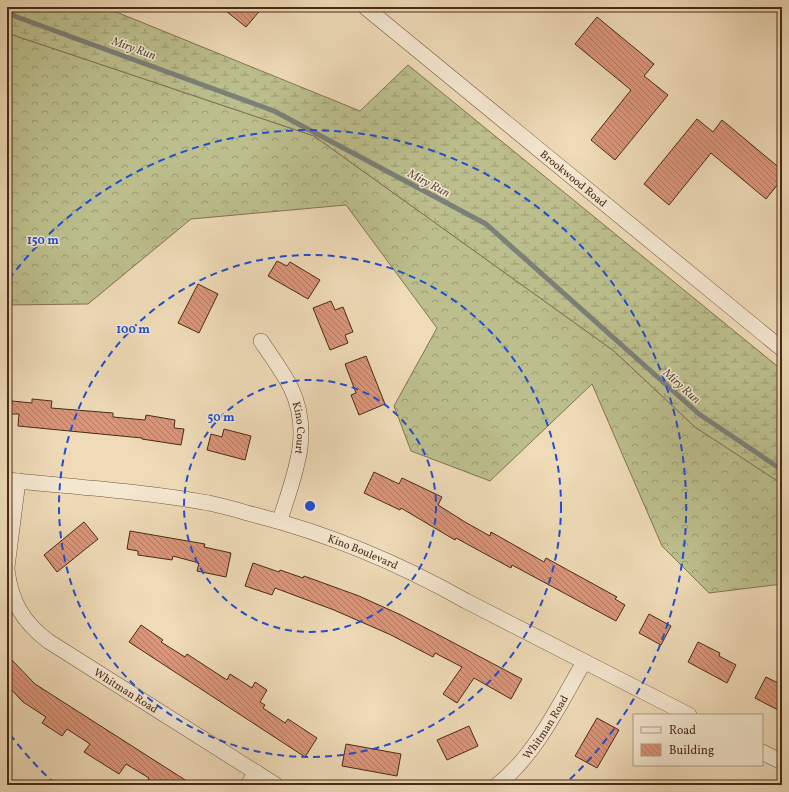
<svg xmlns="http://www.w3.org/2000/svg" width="789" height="792" font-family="Vollkorn,serif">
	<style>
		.forest { fill: url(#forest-crowns); stroke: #827452 }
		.wetland { fill: url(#wetland-marsh); stroke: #827452 }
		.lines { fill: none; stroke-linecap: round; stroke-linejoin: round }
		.stream { stroke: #7b8078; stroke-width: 5 }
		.building { fill: url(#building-back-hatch); stroke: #492a17 }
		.street-casing { stroke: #72563f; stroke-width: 16 }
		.street { stroke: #f5e8d1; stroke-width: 15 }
		.ring { fill: none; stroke: #1d4ed8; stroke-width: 2; stroke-dasharray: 7 5 }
		.labels { text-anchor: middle; stroke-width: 3; stroke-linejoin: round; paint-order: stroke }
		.street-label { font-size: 11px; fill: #492a17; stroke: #f5e8d1 }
		.water-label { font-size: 12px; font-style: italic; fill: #5e4e3f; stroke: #f5e8d1 }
		.centre { fill: #1d4ed8; stroke: #f5e8d1; stroke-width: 2 }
		.ring-label { font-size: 12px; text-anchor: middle; font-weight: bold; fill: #1d4ed8; stroke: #f5e8d1; stroke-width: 3; stroke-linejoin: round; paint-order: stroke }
	</style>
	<defs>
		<pattern id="forest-crowns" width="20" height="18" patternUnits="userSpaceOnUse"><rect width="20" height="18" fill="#bcbf8d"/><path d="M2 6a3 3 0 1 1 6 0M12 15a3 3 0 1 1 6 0" fill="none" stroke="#9b9b72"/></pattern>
		<pattern id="wetland-marsh" width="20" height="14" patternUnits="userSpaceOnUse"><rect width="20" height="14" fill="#bcbf8d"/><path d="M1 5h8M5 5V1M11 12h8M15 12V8" fill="none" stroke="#9b9b72"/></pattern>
		<pattern id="building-back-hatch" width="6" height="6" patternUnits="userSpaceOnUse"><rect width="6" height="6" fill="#dc9579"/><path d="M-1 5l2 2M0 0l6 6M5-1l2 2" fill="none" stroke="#b47a62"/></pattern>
	</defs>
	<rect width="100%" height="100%" fill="#efdbb8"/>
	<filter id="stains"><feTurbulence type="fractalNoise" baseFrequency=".005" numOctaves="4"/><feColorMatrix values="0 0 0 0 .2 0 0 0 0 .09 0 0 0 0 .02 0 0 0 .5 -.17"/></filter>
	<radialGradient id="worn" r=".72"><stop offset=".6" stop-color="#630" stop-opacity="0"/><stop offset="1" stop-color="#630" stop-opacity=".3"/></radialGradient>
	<path class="forest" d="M7 33 314 136 614 351 695 427 782 484V584L709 593 662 546 592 384 490 481 411 451 394 406 437 328 346 205 191 219 88 304 7 305Z"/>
	<path class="wetland" d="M7 7H104L360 111 408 65 782 370V484L695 427 614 351 314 136 7 33Z"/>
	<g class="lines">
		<path class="stream" d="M7 12 17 17 274 111 486 224 699 414 782 470"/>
	</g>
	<g class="building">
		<path d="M221 7H263L246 27Z"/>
		<path d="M597 17 654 64 644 76 668 95 615 160 591 140 631 90 575 44Z"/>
		<path d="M697 119 713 132 722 120 782 170V179L766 199 711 153 669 205 644 184Z"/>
		<path d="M277 261 287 266 290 262 320 280 308 299 268 276Z"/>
		<path d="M198 284 218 294 199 333 178 323Z"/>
		<path d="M331 301 335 310 343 307 353 332 345 335 348 343 330 350 313 308Z"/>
		<path d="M366 356 385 404 359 415 351 395 356 393 345 364Z"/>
		<path d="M32 399 52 401 51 408 113 413V417L145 420 146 415 175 420 174 428 184 429 181 445 142 439V438L18 426 19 414H11L12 401 32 403Z"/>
		<path d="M224 429 251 436 245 460 207 450 211 434 222 437Z"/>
		<path d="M374 472 399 484 402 478 442 497 438 505 465 522 490 536 491 532 544 562 546 558 617 597 615 599 625 605 616 621 512 565 511 568 456 538 455 540 401 508 400 510 364 493Z"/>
		<path d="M84 522 98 539 57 572 44 555Z"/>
		<path d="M130 531 205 544 204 547 231 553 226 577 197 571 199 563 173 556 172 560 138 555V551L127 549Z"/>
		<path d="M253 563 279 572 280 570 303 578 304 576 359 596 401 615 522 679 511 699 474 678 457 703 443 694 462 667 435 653 433 657 391 635 334 610 275 588 272 595 245 586Z"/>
		<path d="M649 614 671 626 661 645 639 633Z"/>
		<path d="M141 625 163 640 161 642 185 657 187 654 227 680 230 674 252 688 255 682 267 690 260 702 265 705 263 708 285 723 288 719 317 738 305 757 129 642Z"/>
		<path d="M698 642 720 653 719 656 736 665 727 683 688 662Z"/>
		<path d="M7 655 35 684 193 785H145L149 778 126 764 119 774 84 752 90 744 67 729 62 736 42 723 46 717 23 702 7 685Z"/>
		<path d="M766 677 782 685V712L755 698Z"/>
		<path d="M597 718 619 730 597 768 575 756Z"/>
		<path d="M469 726 478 746 447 760 437 740Z"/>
		<path d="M346 744 401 754 397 776 342 766Z"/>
	</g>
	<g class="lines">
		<g class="street-casing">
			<g id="street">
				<path id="s1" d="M365 7 782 349"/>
				<path id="s2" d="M261 341C271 356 283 372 291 388 313 434 294 475 280 520"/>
				<path id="s3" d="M7 480C74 487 142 491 209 503 222 506 235 509 247 513 325 532 397 562 466 601L689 715"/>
				<path d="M7 567 18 481"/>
				<path id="s4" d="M7 570C11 601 22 621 48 641L276 785"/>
				<path d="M762 752 782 762"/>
				<path d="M248 785 256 772"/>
				<path id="s5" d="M497 785C536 755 560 703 584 662"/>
			</g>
		</g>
		<use href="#street" class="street"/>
	</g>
	<g class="ring">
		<circle cx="310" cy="506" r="126"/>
		<circle cx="310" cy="506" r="251"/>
		<path d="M55 784A377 377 0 0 1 9 733M9 279A377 377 0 1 1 565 784"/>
	</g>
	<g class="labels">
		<g class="street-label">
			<text dy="4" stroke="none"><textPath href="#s1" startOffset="270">Brookwood Road</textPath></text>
			<text dy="4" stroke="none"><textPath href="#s2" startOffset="97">Kino Court</textPath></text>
			<text dy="4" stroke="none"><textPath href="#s3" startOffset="365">Kino Boulevard</textPath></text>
			<text dy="4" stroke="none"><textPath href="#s4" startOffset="177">Whitman Road</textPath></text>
			<text dy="4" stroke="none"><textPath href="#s5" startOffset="76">Whitman Road</textPath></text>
		</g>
		<g class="water-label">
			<text transform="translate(134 48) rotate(20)" y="4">Miry Run</text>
			<text transform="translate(429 183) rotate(28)" y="4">Miry Run</text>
			<text transform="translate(682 386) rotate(42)" y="4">Miry Run</text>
		</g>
	</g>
	<circle cx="310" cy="506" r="6" class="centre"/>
	<g class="ring-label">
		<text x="43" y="244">150 m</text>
		<text x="133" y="333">100 m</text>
		<text x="221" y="421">50 m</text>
	</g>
	<rect width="789" height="792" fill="none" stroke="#efdbb8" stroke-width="24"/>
	<rect x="8" y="8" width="773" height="776" fill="none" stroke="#492a17" stroke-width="2"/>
	<rect x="12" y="12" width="765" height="768" fill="none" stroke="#492a17"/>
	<rect x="633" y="714" width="130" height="52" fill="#f5e8d1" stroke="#b09c87"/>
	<rect x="641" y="727" width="20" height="6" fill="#f5e8d1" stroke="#b09c87"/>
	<text x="669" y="734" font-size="12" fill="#492a17">Road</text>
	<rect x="641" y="744" width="20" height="12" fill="url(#building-back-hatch)" stroke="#b09c87"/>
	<text x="669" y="754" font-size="12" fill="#492a17">Building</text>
	<rect width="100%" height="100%" filter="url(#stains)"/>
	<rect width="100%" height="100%" fill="url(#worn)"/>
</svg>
